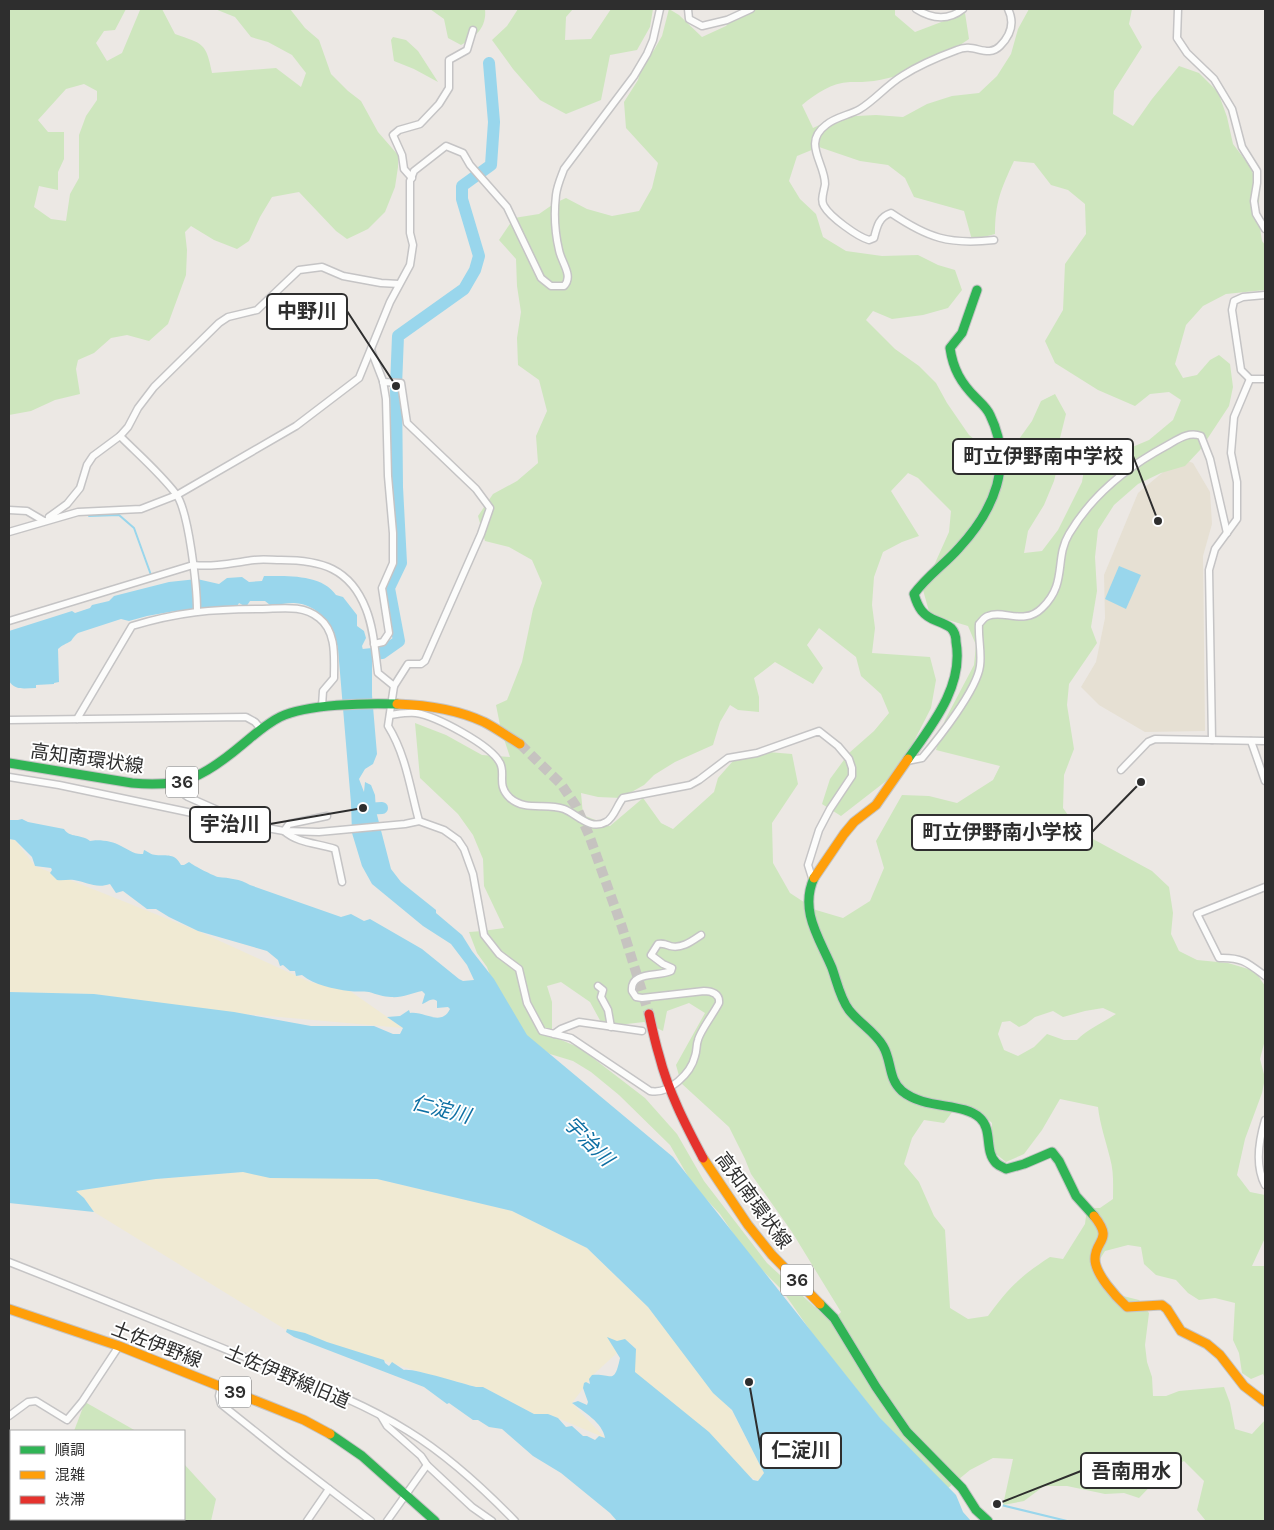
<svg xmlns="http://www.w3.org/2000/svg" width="1274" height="1530" font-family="Karla,'Noto Sans JP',sans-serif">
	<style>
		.education { fill: #e6e0d3 }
		.green { fill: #cee6be; fill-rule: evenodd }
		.sand { fill: #f0ead3 }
		.water { fill: #99d6ec }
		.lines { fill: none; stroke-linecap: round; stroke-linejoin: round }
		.stream { stroke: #99d6ec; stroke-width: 2 }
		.river { stroke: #99d6ec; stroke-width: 12 }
		.primary-tunnel { stroke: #c6c3c0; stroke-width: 10; stroke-dasharray: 10 5; stroke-linecap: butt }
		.street-casing { stroke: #c5c4c5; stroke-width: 9 }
		.fast-casing { stroke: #c5c4c5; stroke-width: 11 }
		.slow-casing { stroke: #c5c4c5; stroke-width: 11 }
		.jam-casing { stroke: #c5c4c5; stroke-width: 11 }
		.street { stroke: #fcfcfb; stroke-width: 6 }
		.fast { stroke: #30b455; stroke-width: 9 }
		.slow { stroke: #ff9f0a; stroke-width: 9 }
		.jam { stroke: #e5322d; stroke-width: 9 }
		.labels { text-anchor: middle; stroke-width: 4; stroke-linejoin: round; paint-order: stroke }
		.shield { fill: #fff; stroke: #6d6d6d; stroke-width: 1 }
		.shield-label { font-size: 18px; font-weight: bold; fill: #2e2e2e }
		.street-label { font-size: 19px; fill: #2e2e2e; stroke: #fff }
		.water-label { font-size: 20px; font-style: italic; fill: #0d6fa3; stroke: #fff }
		.leader { fill: none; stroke: #2e2e2e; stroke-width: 2 }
		.callout-dot { fill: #2e2e2e; stroke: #fff; stroke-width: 2 }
		.callout { fill: #fff; stroke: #2e2e2e; stroke-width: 2 }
		.callout-label { font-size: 20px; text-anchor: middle; font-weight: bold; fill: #2e2e2e }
	</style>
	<rect width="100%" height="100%" fill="#ece8e4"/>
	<path class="education" d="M1180 458 1193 463 1210 492 1212 524 1203 556 1205 731 1145 732 1099 705 1081 687 1096 662 1105 618 1104 575 1138 493Z"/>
	<g class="green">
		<path d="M9 9H126L115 30 104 31 96 43 107 61 122 53 140 10 162 9 175 34C203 44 206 42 212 73L276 68 301 87 306 73 292 55 268 42 251 37 235 17 215 9H290L305 28 319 40 331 74 348 91 361 101 378 132 398 155V167L395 187 385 212 368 229 347 239 336 231 299 192 272 197 260 217 249 241 237 249 214 240 191 226 185 232 187 250 186 275 168 324 149 341 127 335 111 338 94 353 78 360 76 369 80 394 55 400 31 411 9 415ZM84 84 97 91V100L86 116 79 135V178L70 194 66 221 51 219 34 207 39 186 58 190V172L64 159V132H48L38 120 66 89Z"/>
		<path d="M430 9H485C487 27 476 37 461 45L448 38 444 19Z"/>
		<path d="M518 9H573L566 17 565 40 591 39 611 9H653L650 27 637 50 610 55 601 100 566 114 540 100 513 69 492 40 507 26Z"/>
		<path d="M669 9 679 15 702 37 726 26 741 9H895V15L915 32 965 13 969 39C939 60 911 75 874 81 866 82 858 82 850 82 831 83 817 93 802 105L813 128 837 117 876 115 903 117 927 104 952 96 979 93 997 76 1011 54 1018 29 1029 9H1132L1129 24 1142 47 1114 91 1113 114 1133 126 1152 99 1179 66 1199 73 1218 92 1227 117 1233 144 1249 165 1260 189 1258 215 1262 241 1265 245V290L1226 294 1203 306 1186 325 1175 364 1183 378 1197 375 1210 360 1219 355 1230 364 1233 387 1229 406 1200 450 1185 466 1161 473 1138 484 1114 505 1098 530 1095 557 1097 591 1091 627 1097 643 1069 684 1067 705 1074 749 1064 775 1063 808 1080 832 1152 871 1169 887 1173 913 1171 934 1179 951 1197 960 1228 963 1255 971 1265 986V1040L1260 1059 1265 1078 1262 1093 1245 1139 1237 1175 1250 1192 1265 1195V1238L1252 1266H1265V1379L1263 1374 1251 1379 1242 1373 1239 1353 1233 1340 1235 1303 1215 1298 1199 1300 1188 1293 1176 1280 1156 1275 1144 1264 1141 1247 1128 1245 1105 1251 1097 1264 1115 1294 1139 1300 1149 1313 1145 1345 1147 1362 1152 1377 1153 1396H1166L1179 1391 1224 1387 1230 1403 1235 1429 1252 1434 1265 1420V1521H1206L1197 1510 1204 1481 1184 1461 1164 1472 1139 1498 1124 1493 1105 1494 1067 1486H1044L1024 1501 1003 1505 1013 1459 993 1458 970 1470 947 1489 926 1476 814 1336 782 1290 750 1258 720 1214 693 1185 670 1145 619 1095 591 1072 573 1061 550 1054 532 1042 517 1029 494 986 487 967 477 953 469 932 483 931 504 928 484 886 483 859 473 835 458 814 420 778 415 723 446 735 482 755 510 757 501 730 496 705 507 700 511 690 522 662 533 609 542 583 532 560 509 547 485 541 478 516 493 494 517 481 538 463 536 436 547 411 539 380 518 365 517 338 521 312 517 286 516 259 499 240 514 218 539 214 555 203 566 198 587 209 612 216 639 211 652 188 658 163 626 128 624 102 638 80 641 68 654 50 662 36ZM819 147 860 161 888 165 905 178 914 197 964 211 972 240 995 234C995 202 1001 189 1014 161L1034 163 1051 185 1068 190 1085 204 1086 234 1065 264 1063 310 1045 341 1055 363 1098 390 1135 406 1150 394 1169 392 1181 400 1173 420 1149 440 1130 448 1113 446 1097 440 1086 458 1082 482 1058 530 1042 551 1024 553 1028 531 1044 505 1054 481 1058 465 1060 438 1066 414 1055 394 1041 401 1032 421 1014 446 989 451 969 435 947 403 936 383 919 366 895 349 866 320 873 311 892 319 923 315 948 308 962 290 955 270 938 265 918 255 882 256 846 251 823 237 816 214 800 199 789 181 797 156ZM908 473 918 478 951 511 949 532 923 590 932 622 948 620 968 626 976 645 974 665 945 720 936 750 1000 766 993 780 957 803 929 796 902 795 876 841 884 868 870 901 843 918 816 910 790 893 773 863 772 823 798 784 792 754 768 752 740 753 718 778 714 792 673 829 661 823 643 798 610 826 583 815 581 793 598 797 621 798 644 785 654 775 675 762 713 745 720 722 730 705 738 710 759 712V697L754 678 775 662 813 684 823 668 807 645 819 628 856 657 861 676 881 694 889 713 874 731 849 753 830 779 822 804 841 816 890 778 910 749 931 708 936 680 930 657 872 653 875 628 872 605 874 577 883 552 902 542 919 536 891 491ZM561 982 590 1002 602 1024 618 1025 644 1022 663 1031 667 1011 689 1003 705 1013 676 1065 681 1083 729 1127 745 1159 751 1174 792 1232 841 1312 831 1322 767 1263 704 1181 677 1134 645 1098 580 1048 552 1036V1002L547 986ZM1103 1008 1116 1014C1102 1023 1088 1029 1077 1040H1064L1047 1034 1034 1047 1018 1056 1004 1050 998 1034 1002 1022 1010 1021 1019 1027 1026 1024 1035 1017 1053 1011 1063 1017 1085 1011ZM1060 1099 1098 1107C1100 1125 1106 1141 1110 1158 1114 1172 1113 1185 1113 1199L1100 1208H1087L1085 1224 1063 1259 1050 1257C1022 1275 1008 1288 988 1316L968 1319 950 1308 945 1230 934 1216 919 1182 904 1164 912 1138 924 1120 944 1123 953 1111 962 1105 980 1112 992 1123 991 1150 1006 1162 1024 1154 1042 1130Z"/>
		<path d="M393 37 406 40 418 51 438 82 414 69 394 61 391 40Z"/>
		<path d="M85 1402 136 1431H74Z"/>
		<path d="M184 1464 216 1499 211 1521H54V1519H184Z"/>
	</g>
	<g class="sand">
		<path d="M9 839 15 840 35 866 198 931 310 982 350 991 403 1028 234 1013 94 994 9 992Z"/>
		<path d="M243 1172 377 1179 512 1211 587 1248 648 1307 732 1411 764 1473 758 1481 749 1476 634 1372 636 1349 629 1342 594 1374 572 1403 605 1438 548 1414H534L483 1387H476L420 1372 286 1330 94 1212 84 1198 75 1191 156 1179Z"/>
	</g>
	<g class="water">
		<path d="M1119 566 1141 575 1126 609 1105 599Z"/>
		<path d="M264 576C287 576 322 574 336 595L343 597 357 615V626L364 631 366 638 362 646 363 650 372 652V695L377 754 373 764 365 769 359 779 364 792 365 782 371 785 375 795 376 811 391 869 401 882 436 910V913L462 935 472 951 494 979 527 1035 673 1157 880 1418 956 1495 963 1512 971 1521H617L610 1513 561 1473 533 1456 502 1429 489 1427 478 1420H473L449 1403 447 1404 424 1387 294 1337 286 1332 287 1329 305 1333 327 1342 384 1360 385 1363 389 1366 392 1362 404 1370C413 1368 463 1384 476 1387H483L534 1414H548L558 1418 566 1427 572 1426 583 1436H587L595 1440 599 1436 605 1438C603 1423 583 1411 572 1403L578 1401 587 1405 588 1402 583 1388 584 1383 586 1382 590 1384 589 1379 592 1375C612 1373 614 1386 620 1358L607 1337 617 1341 625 1339 636 1349 635 1372 709 1432 753 1480 758 1481 764 1473 732 1410 713 1393 648 1307 587 1248 512 1211 377 1179 270 1178 243 1172 156 1179 76 1191 84 1198 94 1212 9 1203V992L94 994 234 1012 311 1026H374L393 1034H400L403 1028 387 1017 400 1016 409 1010 410 1013C425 1011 441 1027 450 1009L448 1007 437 1008V1001C431 997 428 1002 422 1004L425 994 422 991C412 993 402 998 391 997 384 997 376 994 369 992 363 991 356 992 349 991 334 989 314 985 302 975L296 976 295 971H290L283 965 280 966 278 960 267 951 198 931 169 917 156 909H147L123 891 116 893 110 884C96 889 87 882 74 880 68 879 63 881 57 880L50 873 52 870 51 868 35 866 32 857 15 840 9 839V820H18L22 819 28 822 64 829C69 838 82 834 90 841 98 839 113 841 121 846 128 849 134 855 143 854L144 850C149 852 151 855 156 855 167 856 175 853 181 865H184L189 862C194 866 214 876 218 877 229 878 240 879 250 885L341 917 351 914 364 921 370 919 422 949 459 979 463 981 474 980 467 965 451 944 423 926 372 884 362 866 352 833 351 803 338 649C334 626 319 604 294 603 286 603 278 605 270 605L265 601H250L246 607 239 603 236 608 175 611 147 616 129 621 121 619 78 633C75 635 73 638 71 641 66 644 62 645 58 649L59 682 54 683V684L36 685V688C25 688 15 691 9 681V631L72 611 75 613 90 608 92 605 109 601 114 596 169 582 197 579 219 584 227 578 242 577 249 582 262 581Z"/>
	</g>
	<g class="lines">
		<g class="stream">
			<path d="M89 516 119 515 134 528 151 575"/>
			<path d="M997 1504 1067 1521"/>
		</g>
		<g class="river">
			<path d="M363 655 382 653 399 641 389 588 401 563 397 487 396 386 398 336 464 289 475 270 479 256 462 199V186L491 165 494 122 489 63"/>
			<path d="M364 809 382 808"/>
		</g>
		<path class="primary-tunnel" d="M520 744 561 784 576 806 589 835 622 927 649 1014"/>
		<g class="street-casing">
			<g id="street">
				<path d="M688 9 689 19 702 26 727 20 751 9"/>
				<path d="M916 9C932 19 948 21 963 9"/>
				<path d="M1178 9 1177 38 1187 53 1214 79 1232 109 1242 147 1257 171V183L1254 201 1256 214 1265 229"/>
				<path d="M412 178 404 169 402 155 393 135 399 130 420 124 439 104 449 88V60L467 50 473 30"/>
				<path d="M994 240C949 245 928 238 891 213 879 217 877 226 874 238L869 240C858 237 830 217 824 206 820 200 824 192 825 184 825 163 802 143 826 125 835 117 850 115 860 109 875 100 887 85 902 76 919 65 938 57 957 50 974 42 987 59 1000 46 1011 35 1015 23 1008 9"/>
				<path d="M1265 295 1243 297 1234 301 1232 310 1241 370 1250 379H1265"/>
				<path d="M371 350 383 381 386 399 388 476 393 533V563L382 588 389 633 383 642 374 644"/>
				<path d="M383 382 401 383 407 423 476 489 490 508 481 534 425 661 421 664H408L394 686 388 726C406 755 410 788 419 821"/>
				<path d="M120 436C138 454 161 474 176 494 189 511 197 588 197 611"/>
				<path d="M9 510 27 511 44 521"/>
				<path d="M49 517 67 504 80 488 87 465 93 456 120 436 128 427 138 408 154 387 219 323 228 317 257 310 299 270 322 267 343 276 381 283 399 284"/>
				<path d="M9 532 78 512 141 509 177 495 296 426 359 378 390 302 410 265 413 245 410 233V181L414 171 446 146 463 153 470 165 507 207 541 278 551 286H564C574 276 561 262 559 250 555 233 554 212 556 195 557 186 561 177 564 169L634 76 647 54 653 40 660 9"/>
				<path d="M9 621 193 565C215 567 232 563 254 560 263 559 272 560 281 560 321 560 350 568 366 609 374 629 375 652 378 673L394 686"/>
				<path d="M390 715C398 714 408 712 416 713 436 716 491 745 500 763 506 774 496 785 510 798 526 812 546 802 564 809 577 814 590 831 606 822 614 818 617 805 623 798L690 785 699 780 728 758 757 753 819 731 838 746 849 759 852 768V776L830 809 819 830 808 865 813 881"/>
				<path d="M77 719 132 626C178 612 212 609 260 609 280 609 302 604 319 618 337 632 334 658 334 678L323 691 322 706"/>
				<path d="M9 720 246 717 255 722 261 729"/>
				<path d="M1212 740 1209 570 1215 549 1237 519V482L1231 453 1234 417 1250 379"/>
				<path d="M1251 741 1265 781"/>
				<path d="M907 761 922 758C938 739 977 690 980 666 982 652 978 638 979 624 982 621 984 617 988 616 1003 609 1024 626 1042 608 1068 583 1054 559 1069 534 1092 495 1127 467 1166 446 1177 440 1188 431 1201 436L1210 459 1227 533"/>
				<path d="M1121 770 1148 742 1155 739 1265 741"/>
				<path d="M9 777 59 785 235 822"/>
				<path d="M181 782 185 795 188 797 222 812 239 823 284 831 319 832 405 824 419 821 444 830 458 840 464 849 473 874 484 935 499 954 519 969 527 1003 542 1031 571 1038 650 1091C669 1095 691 1073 695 1056 697 1051 696 1045 698 1040 700 1031 714 1013 719 1003 720 994 712 991 704 991L642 998 636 997 632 991C630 971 658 977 671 971L672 968 663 964 651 955 658 944C663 943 665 944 670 946 682 949 692 941 701 935"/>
				<path d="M327 816 289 824 284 831C299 844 318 843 335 849L342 882"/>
				<path d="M1265 887 1197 914 1219 958C1242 957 1248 963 1265 976"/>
				<path d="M598 986 603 990 601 997 608 1010 611 1027"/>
				<path d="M554 1034 561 1029 579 1022 642 1031"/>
				<path d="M1265 1120C1259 1140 1255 1166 1265 1185"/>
				<path d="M9 1262C88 1293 168 1326 247 1358 301 1380 359 1400 408 1431 447 1455 483 1488 515 1521"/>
				<path d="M221 1387 219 1396 221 1404 286 1456 371 1521"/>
				<path d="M9 1416 28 1402 36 1401 67 1420 82 1402 119 1346"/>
				<path d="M381 1416 387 1426 421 1456 427 1465 472 1507 492 1521"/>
				<path d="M307 1521 329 1489"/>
				<path d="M387 1521 427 1465"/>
			</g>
		</g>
		<g class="fast-casing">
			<g id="fast">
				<path d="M908 759C932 725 964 686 956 642 956 636 955 632 951 628 947 625 942 623 937 621 923 616 918 608 914 594 927 576 945 564 959 548 994 510 1014 464 990 415 987 408 981 403 976 398 961 383 953 369 950 348L962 333 977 290"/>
				<path d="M9 763 132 783C183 788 204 777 243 744 254 735 266 724 280 717 307 704 366 703 397 704"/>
				<path d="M814 878C799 911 820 939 832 968 837 982 840 998 849 1010 859 1023 875 1032 883 1046 892 1061 888 1079 902 1091 925 1110 963 1102 980 1118 993 1130 984 1151 996 1163 999 1166 1003 1167 1006 1169L1024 1164 1052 1152 1059 1161 1076 1196 1094 1216"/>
				<path d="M820 1304 834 1318 876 1387 907 1432 962 1488 976 1510 988 1521"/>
				<path d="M330 1434 362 1456 435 1521"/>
			</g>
		</g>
		<g class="slow-casing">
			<g id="slow">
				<path d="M397 704C427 705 456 709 484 722 496 728 508 737 520 744"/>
				<path d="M814 878 844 834 854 822 876 805 908 759"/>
				<path d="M703 1158 748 1225 772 1255 820 1304"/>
				<path d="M1094 1216C1114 1241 1095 1239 1095 1259 1095 1274 1116 1297 1127 1307L1162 1305 1167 1309 1181 1331 1207 1344 1220 1355 1244 1386 1265 1402"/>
				<path d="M9 1309 119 1346 304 1420 330 1434"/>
			</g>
		</g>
		<g class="jam-casing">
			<path id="jam" d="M649 1014C652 1028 655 1042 659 1055 668 1091 686 1126 703 1158"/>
		</g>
		<use href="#street" class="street"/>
		<use href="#fast" class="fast"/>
		<use href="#slow" class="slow"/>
		<use href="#jam" class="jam"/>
	</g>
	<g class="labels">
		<g class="shield">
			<rect x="166" y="766.5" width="32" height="31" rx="4"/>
			<rect x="781" y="1264.5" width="32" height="31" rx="4"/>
			<rect x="219" y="1376.5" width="32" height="31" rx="4"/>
		</g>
		<g class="shield-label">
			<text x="182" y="788">36</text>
			<text x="797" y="1286">36</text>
			<text x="235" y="1398">39</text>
		</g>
		<g class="street-label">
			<text transform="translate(87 758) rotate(8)" y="7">高知南環状線</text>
			<text transform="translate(754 1200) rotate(54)" y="7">高知南環状線</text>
			<text transform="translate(157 1344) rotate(21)" y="7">土佐伊野線</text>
			<text transform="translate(288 1376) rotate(23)" y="7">土佐伊野線旧道</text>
		</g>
		<g class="water-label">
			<text transform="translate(441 1109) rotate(14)" y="7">仁淀川</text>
			<text transform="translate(589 1141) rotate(45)" y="7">宇治川</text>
		</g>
	</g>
	<path class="leader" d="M396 386L347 311M1158 521L1133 456M363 808L270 824M1141 782L1092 832M749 1382L761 1450M997 1504L1081 1471"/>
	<g class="callout-dot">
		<circle cx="396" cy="386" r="5"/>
		<circle cx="1158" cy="521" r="5"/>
		<circle cx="363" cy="808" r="5"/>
		<circle cx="1141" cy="782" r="5"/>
		<circle cx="749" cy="1382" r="5"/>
		<circle cx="997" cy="1504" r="5"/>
	</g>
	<g class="callout">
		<rect x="267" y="294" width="80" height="35" rx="5"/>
		<rect x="953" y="439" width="180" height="35" rx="5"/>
		<rect x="190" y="807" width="80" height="35" rx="5"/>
		<rect x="912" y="815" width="180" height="35" rx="5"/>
		<rect x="761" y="1433" width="80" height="35" rx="5"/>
		<rect x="1081" y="1453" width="100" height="35" rx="5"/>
	</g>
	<g class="callout-label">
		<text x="307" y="318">中野川</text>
		<text x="1043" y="463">町立伊野南中学校</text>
		<text x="230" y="831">宇治川</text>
		<text x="1002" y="839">町立伊野南小学校</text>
		<text x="801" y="1457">仁淀川</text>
		<text x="1131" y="1478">吾南用水</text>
	</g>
	<rect width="1274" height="1530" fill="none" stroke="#2e2e2e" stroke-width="20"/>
	<rect x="10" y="1430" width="175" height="90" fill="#ffffff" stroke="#ababab"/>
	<rect x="20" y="1446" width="25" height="8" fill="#30b455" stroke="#ababab"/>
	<text x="55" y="1455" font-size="15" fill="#2e2e2e">順調</text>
	<rect x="20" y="1471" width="25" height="8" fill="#ff9f0a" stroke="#ababab"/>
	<text x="55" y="1480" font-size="15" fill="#2e2e2e">混雑</text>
	<rect x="20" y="1496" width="25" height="8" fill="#e5322d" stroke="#ababab"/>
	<text x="55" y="1505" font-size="15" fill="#2e2e2e">渋滞</text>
</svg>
